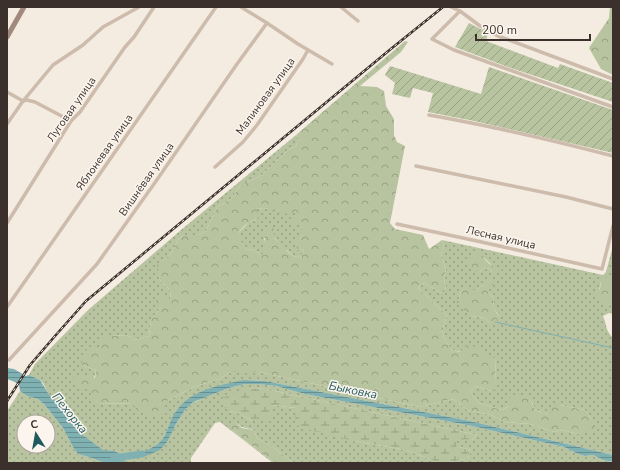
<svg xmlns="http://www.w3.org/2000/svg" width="620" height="470" font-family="'Nunito Sans',sans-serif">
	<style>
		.grass { fill: url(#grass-dots); fill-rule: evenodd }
		.forest { fill: url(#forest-crowns); fill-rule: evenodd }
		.wetland { fill: url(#wetland-marsh) }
		.garden { fill: url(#garden-furrows) }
		.water { fill: url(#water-rules) }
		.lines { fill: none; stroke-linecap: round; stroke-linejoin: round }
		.stream { stroke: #7fb0b2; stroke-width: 1 }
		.river { stroke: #7fb0b2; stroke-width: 7 }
		.street { stroke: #cdbbac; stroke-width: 3.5 }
		.secondary { stroke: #a18a7d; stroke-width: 5 }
		.rail-casing { stroke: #3b302b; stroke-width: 2.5 }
		.rail { stroke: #fbf5ee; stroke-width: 1; stroke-dasharray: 3; stroke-linecap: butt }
		.labels { text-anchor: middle; stroke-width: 3; stroke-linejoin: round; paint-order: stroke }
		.street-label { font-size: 11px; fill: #3b302b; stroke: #fbf5ee }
		.water-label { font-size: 12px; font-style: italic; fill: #1f5a5e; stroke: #fbf5ee }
	</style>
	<defs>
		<pattern id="grass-dots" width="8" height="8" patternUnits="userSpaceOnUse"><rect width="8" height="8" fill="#b8c4a0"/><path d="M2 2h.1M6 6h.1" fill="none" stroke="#97a083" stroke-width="1.8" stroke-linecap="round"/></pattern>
		<pattern id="forest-crowns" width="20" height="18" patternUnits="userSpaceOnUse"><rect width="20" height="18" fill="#b8c4a0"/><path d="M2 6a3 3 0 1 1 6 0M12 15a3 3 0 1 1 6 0" fill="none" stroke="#97a083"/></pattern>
		<pattern id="wetland-marsh" width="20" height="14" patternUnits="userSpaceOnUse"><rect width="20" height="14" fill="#b8c4a0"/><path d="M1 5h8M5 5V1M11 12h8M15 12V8" fill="none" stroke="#97a083"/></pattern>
		<pattern id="garden-furrows" width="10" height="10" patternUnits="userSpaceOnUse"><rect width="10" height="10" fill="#b8c4a0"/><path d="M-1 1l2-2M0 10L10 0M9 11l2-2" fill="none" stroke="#97a083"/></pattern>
		<pattern id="water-rules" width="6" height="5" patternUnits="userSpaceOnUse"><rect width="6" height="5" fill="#7fb0b2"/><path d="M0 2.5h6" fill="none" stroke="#699091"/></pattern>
	</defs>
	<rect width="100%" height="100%" fill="#f4ebe1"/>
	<g class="grass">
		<path d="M296 135 299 139 296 146 288 150 262 175 240 186 231 199 217 207 206 231 199 235H183L178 240 170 255 158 264 160 280 171 291 170 299 161 307 151 320 149 336 134 340 127 335 112 336 101 349 81 365 96 370C93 386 86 390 98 403L133 404 167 401 196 386 219 379 231 372H259L420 407 454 399 467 410 491 415 505 422 530 424 554 432 562 430 578 434 592 420 585 410 560 405 550 414 542 413 535 409 531 401 525 397 517 396 509 406 502 410 479 403 470 391 476 386 491 391 495 382 496 359 452 350C440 333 441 334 447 315L418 288 424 283 441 293 446 291 444 276 446 269 441 254 444 247 442 240 603 275 606 272 613 246V278L601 282 599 290 609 304 613 307V314L609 313 603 316C607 325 605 330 613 338V455L470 421 265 381 243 380 177 410 161 442 155 446 160 450 185 410 193 402 229 388 245 384H258L276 386 305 394 472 426 564 447 578 454 585 456 593 455 603 460 613 462V463H447L468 458 471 450 456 446 455 438 472 440 477 435 266 389 249 388 229 411 238 413 252 421 272 405 296 408 354 441 406 450 439 463H294L271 446 260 440 257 438 254 430 242 427 236 423 233 430 239 436 275 463H273L220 422 215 423 191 458V463H126L121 454 114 451H103L81 434 63 406 53 399 48 393 43 383 40 380 29 375 35 364 88 310 181 230ZM472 257 484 258 495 268 492 272 490 269 486 268 482 269 480 272ZM485 285 487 291 493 297 494 309 499 315 497 319 490 323 484 318 472 316 456 301 459 299 461 291 468 288 475 292 481 286Z"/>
		<path d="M264 208 268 209 271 211 278 209 295 211 299 213 295 224H303V235L300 238 297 250 300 249 304 250 301 258 293 256 273 237 264 238 266 246 265 254 261 255 254 250 246 249 239 239 238 235 240 231 249 222 256 220 257 209Z"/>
		<path d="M20 391 27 396 38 399 44 404 63 428 74 449 78 454 92 458 104 463H7V411ZM24 422H48V446H24Z"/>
	</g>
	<g class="forest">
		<path d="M610 7H613V75L601 69 589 48 609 18Z"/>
		<path d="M405 41 408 42 401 52 360 86 377 87 384 91 386 106 394 119V135L397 142 405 146 390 223 395 229 423 235 429 249 442 240 444 247 441 254 446 269 444 276 446 291 441 293 424 283 418 288 447 315C441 334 440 333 452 350L460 352 466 346H473L496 359 495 382 499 389 491 391 476 386 470 391 479 403 502 410 509 406V398C518 395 527 394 532 403 532 404 534 408 535 409 539 413 545 413 550 414L553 406 560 405 585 410 592 420 594 431 578 434 562 430 554 432 530 424 505 422 491 415 467 410 454 399 420 407 259 372H231L219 379 196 386 167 401 161 416H153L137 411 133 404 98 403 93 398 90 390 75 386 73 378 80 374 95 378 96 370 81 365 86 350 93 347 101 349V340L105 332 112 336 127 335 134 340 149 336 151 320 161 307 155 301 162 297 170 299 171 291 160 280 157 264 170 255 178 240 183 235H199L206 231 217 207 231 199 240 186 262 175 288 150 296 146 299 139 296 135ZM264 208 268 209 271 212 278 209 284 214 292 213 295 211 298 213 292 218V222L295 224H303L301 231 303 235 300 238 296 239 295 243 297 246 296 250 300 249 304 250 301 258 293 256 287 251 286 247 276 240 273 237 275 232 273 228H269L265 230C264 239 266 246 265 254L261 255 254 250 246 249C238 238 234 233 248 223 252 220 256 221 259 217L257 209Z"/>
		<path d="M479 253 482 255C485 261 493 268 500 267L502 270 495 275 492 272 490 269 486 268 482 269 480 272 469 265 468 257C472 257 474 254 479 253Z"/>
		<path d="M610 275 613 278V307L609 304C602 306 597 301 597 293 604 285 596 283 610 275Z"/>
		<path d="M487 281H491L493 285 487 291 493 297 494 309 499 316 497 319 501 324 490 323 484 318 472 316 457 304 456 301 459 299 461 291 468 287 476 291 481 286 485 285Z"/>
		<path d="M232 422 236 423 242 428 254 430 257 438 260 440 271 446 294 463H275L239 436 233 430 231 426Z"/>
	</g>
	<path class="wetland" d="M248 388 266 389 477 435 472 440 456 439V446L471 450 468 458 447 463H439L406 450 354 441 302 428 295 424 296 408 272 405 274 413 269 419 252 421 238 413 229 411 223 406 222 398Z"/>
	<g class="garden">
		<path d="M469 23 488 33 486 41 558 68 560 64 613 83V102L511 68 455 47Z"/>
		<path d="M390 66 481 94 489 67 613 110V153L474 121 428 112 433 93 413 88 410 98 392 94 395 83 385 75Z"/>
	</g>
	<g class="water">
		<path d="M7 368 14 369 26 376 29 375 40 380 48 393 53 399 63 406 69 417 81 434 84 436 103 450 114 451 121 454 126 463H104L92 458 78 454 74 449 63 428 44 404 38 399 27 396 20 391 19 385 15 382 7 379Z"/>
		<path d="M243 380 265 381 470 421 613 455V462L603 460 593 455 585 456 578 454 564 447 472 426 305 394 276 386 258 384H245L229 388 193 402 185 410 176 424 167 442 160 450 146 456H132C141 452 153 449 160 442 167 435 170 418 177 410 191 390 221 385 243 380Z"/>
	</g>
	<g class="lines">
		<path class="stream" d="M495 322 613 348"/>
		<path class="river" d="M114 458 142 454"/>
		<g class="street">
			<path d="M341 7 358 21"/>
			<path d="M451 7 460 11 480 26 498 36 613 79"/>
			<path d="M460 11 432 39 454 50 613 107"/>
			<path d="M267 23 298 44 332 64"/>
			<path d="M7 92 23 101 27 100 35 102 71 121"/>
			<path d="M429 115C491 126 552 140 613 156"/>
			<path d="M7 124 23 101 53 65 83 45 103 27 139 7"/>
			<path d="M416 166 566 197 613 209"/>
			<path d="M215 167 243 142 257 125 303 59 308 50"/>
			<path d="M7 223 71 121 80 112 125 47 134 37 154 7"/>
			<path d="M397 224 477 241 602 269 613 226"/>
			<path d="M7 307 216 7"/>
			<path d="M9 360 97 264 154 184 237 64 267 23 241 7"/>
		</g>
		<path class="secondary" d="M7 37 24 7"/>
		<g class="rail-casing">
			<path id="rail" d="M7 401 30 365 55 336 86 301 392 48 443 7"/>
		</g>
		<use href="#rail" class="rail"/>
	</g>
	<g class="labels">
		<g class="street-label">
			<text transform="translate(265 96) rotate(-54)" y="4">Малиновая улица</text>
			<text transform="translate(71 109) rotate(-55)" y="4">Луговая улица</text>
			<text transform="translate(104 152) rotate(-55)" y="4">Яблоневая улица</text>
			<text transform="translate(146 179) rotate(-55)" y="4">Вишнёвая улица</text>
			<text transform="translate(501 237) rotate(13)" y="4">Лесная улица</text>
		</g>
		<g class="water-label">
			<text transform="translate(353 390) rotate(11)" y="4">Быковка</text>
			<text transform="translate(70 413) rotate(51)" y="4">Пехорка</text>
		</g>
	</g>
	<rect width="620" height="470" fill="none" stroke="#3b302b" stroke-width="16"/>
	<g transform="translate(36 434) rotate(349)"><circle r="19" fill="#fbf5ee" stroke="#aea6a0"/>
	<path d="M0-3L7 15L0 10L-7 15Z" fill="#1f5a5e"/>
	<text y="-6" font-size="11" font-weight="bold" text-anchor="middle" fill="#3b302b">С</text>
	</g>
	<path d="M476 34v6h114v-6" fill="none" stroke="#3b302b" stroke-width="2"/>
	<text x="482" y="34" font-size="12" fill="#3b302b" stroke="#fbf5ee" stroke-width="3" paint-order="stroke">200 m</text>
</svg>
